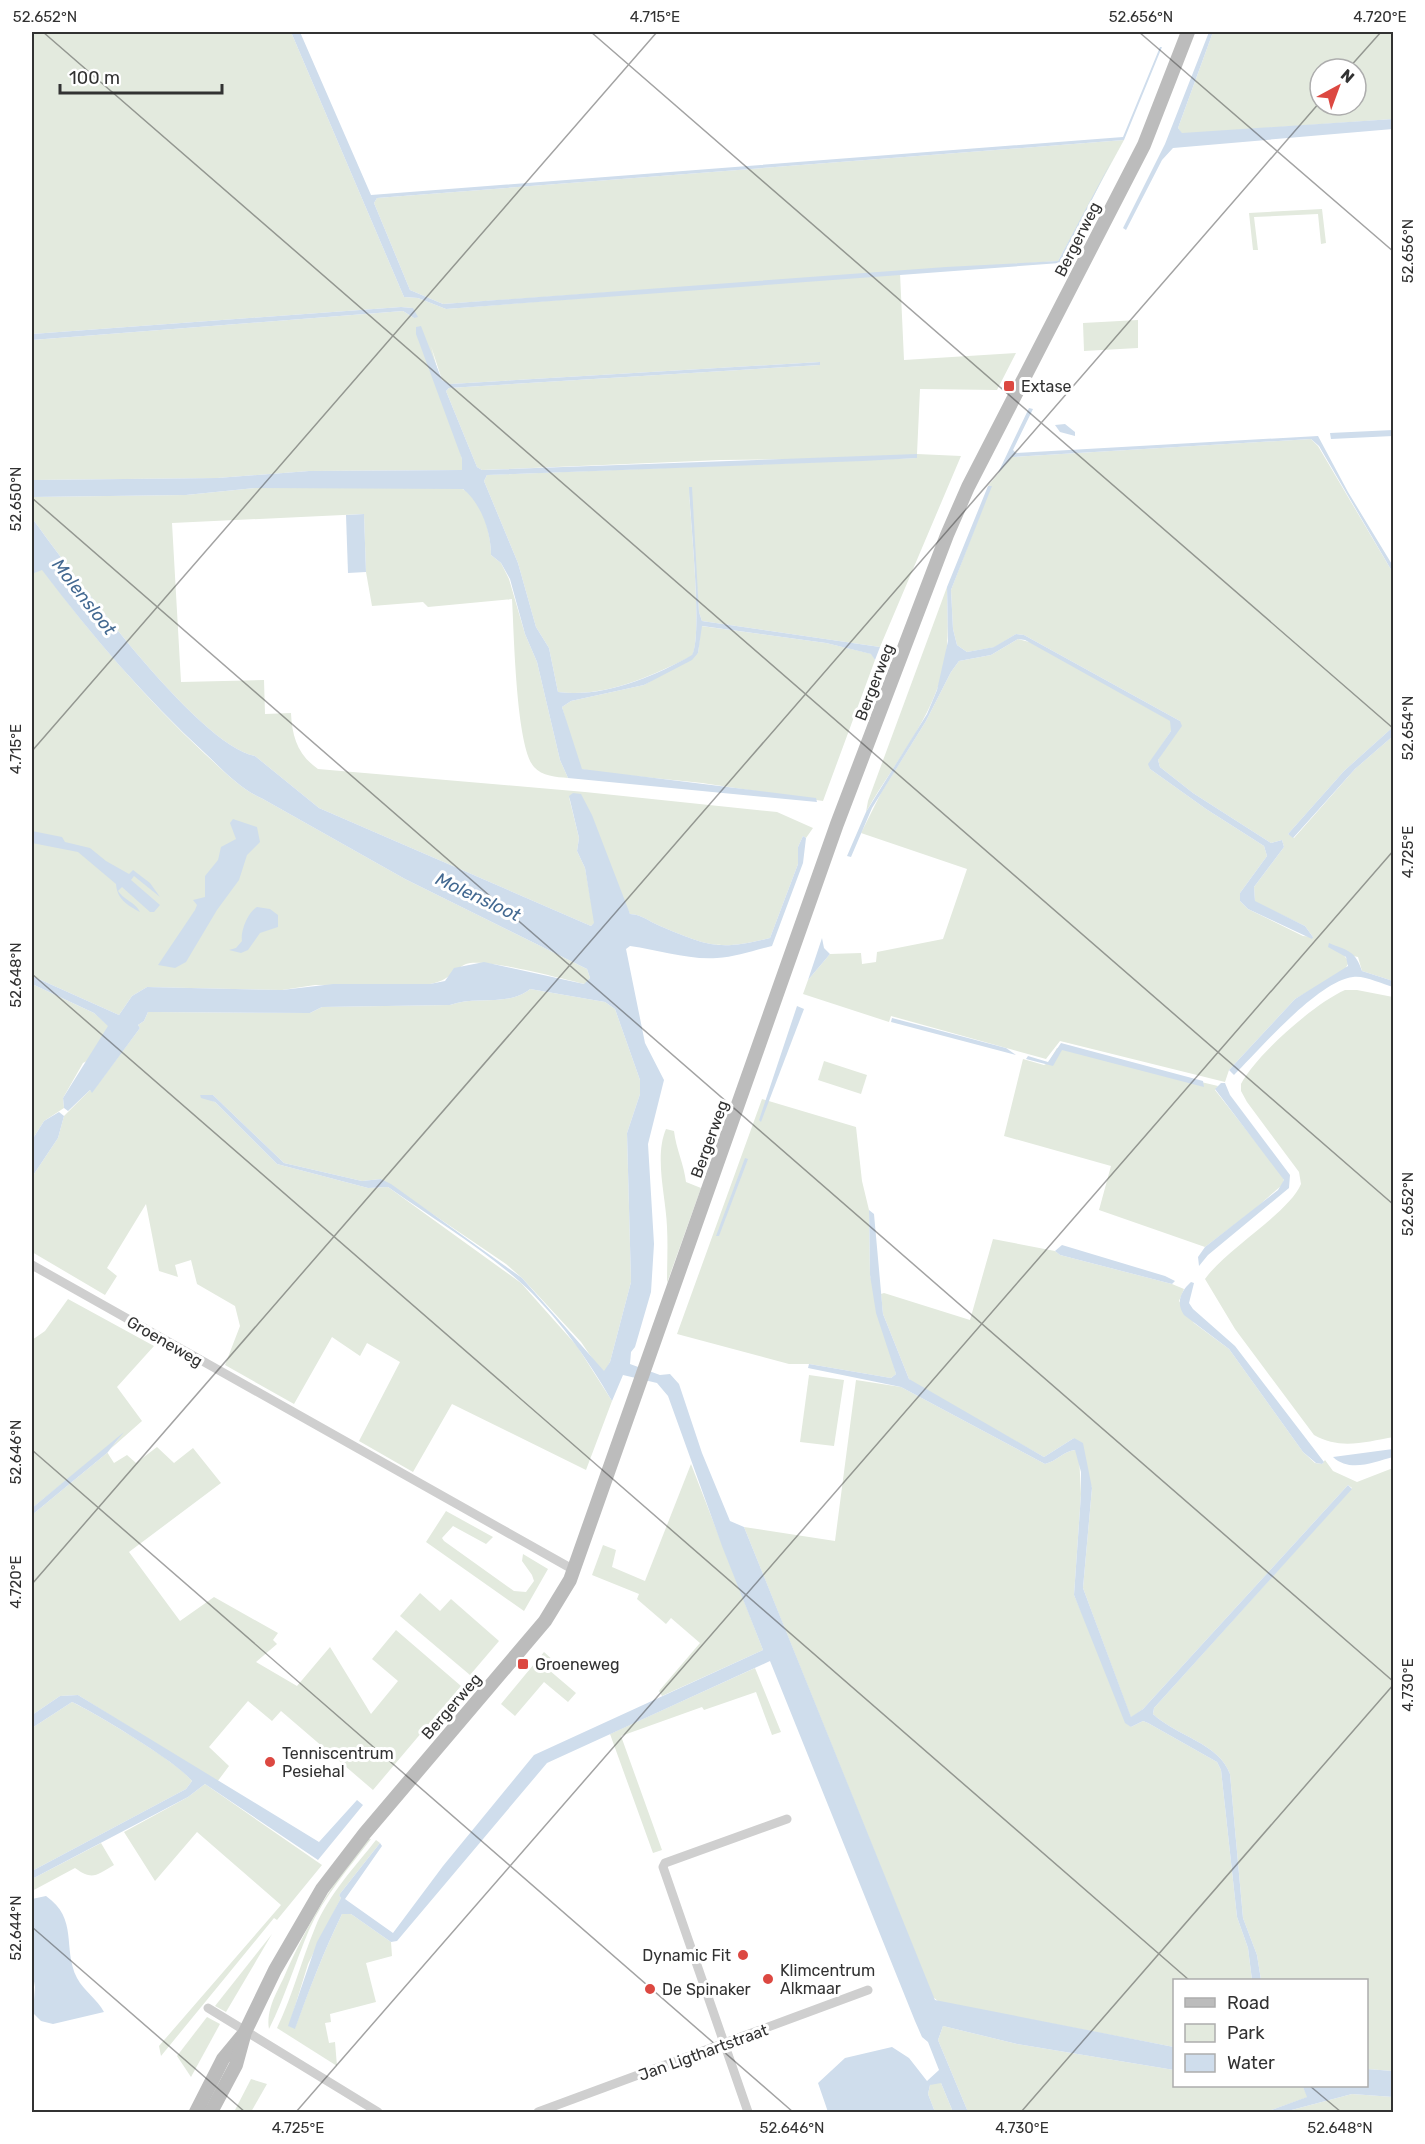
<svg xmlns="http://www.w3.org/2000/svg" width="1425" height="2144" font-family="Rubik,sans-serif">
	<style>
		.green { fill: #e3eade; fill-rule: evenodd }
		.water { fill: #cfddec }
		.lines { fill: none; stroke-linecap: round; stroke-linejoin: round }
		.street { stroke: #cfcfcf; stroke-width: 9 }
		.secondary { stroke: #bcbcbc; stroke-width: 14 }
		.ticks { fill: none; stroke: #323232; stroke-width: 1.5; stroke-opacity: 0.45 }
		.poi-dot { fill: #dc4841; stroke: #fff; stroke-width: 2 }
		.labels { text-anchor: middle; stroke-width: 6; stroke-linejoin: round; paint-order: stroke }
		.street-label { font-size: 16px; fill: #323232; stroke: #fff }
		.poi-label { font-size: 16px; fill: #323232; stroke: #fff; text-anchor: start }
		.water-label { font-size: 18px; font-style: italic; fill: #436991; stroke: #fff }
		.neatline { fill: none; stroke: #323232; stroke-width: 2 }
		.ticks-label { font-size: 15px; text-anchor: middle; fill: #323232 }
	</style>
	<rect width="100%" height="100%" fill="#fff"/>
	<g class="green">
		<path d="M32 32H291L404 297 418 298 446 309 900 273 904 360 1016 353 997 390 920 389 917 454 961 456 880 647 702 621 699 612 689 488C690 518 703 635 692 656 651 676 605 698 558 692L549 648 536 627 518 563 484 481 487 475 917 458 721 460 482 470 477 467 446 391 449 388 820 365V362L450 384 442 380 431 346 462 459V470L309 471 217 478 32 480V340L403 311 414 318 413 308 401 307 32 334Z"/>
		<path d="M1213 32H1393V119L1182 134 1178 128ZM1320 69H1356V105H1320Z"/>
		<path d="M1124 140 1058 261 443 304 410 290 374 203 377 198Z"/>
		<path d="M1322 209 1326 243 1321 244 1318 214 1254 217 1258 250H1253L1249 213Z"/>
		<path d="M1138 320V348L1084 351 1083 323Z"/>
		<path d="M1311 439 1318 446 1393 573 1391 604 1394 614 1393 727 1344 771 1288 834 1294 838 1355 769 1393 736V981L1362 971 1358 957 1343 954 1349 962 1344 971 1295 999 1229 1070 1225 1082 1060 1041 1046 1059 891 1016 889 1022 803 994 808 980 830 954 861 953 862 964 876 962 877 952 943 939 967 869 861 833 881 793 926 721 951 672 959 661 991 655 1018 639 1033 643 1171 721V731L1149 764 1150 769 1206 809 1264 846 1267 856 1240 893V901L1248 909 1303 936 1313 937 1305 926 1255 902 1254 887 1284 847 1282 840 1271 843 1193 793 1160 767 1158 760 1180 721 1024 635 1016 634 995 647 967 652 957 645 953 629 951 590 991 486H988L1012 457Z"/>
		<path d="M457 487C481 493 491 532 491 555L501 563 509 579 525 634 537 662 560 760 568 778C556 777 542 776 534 767 516 747 514 631 512 599L428 607 423 602 372 606 366 572 364 514 172 523 181 682 264 680 265 714 291 713C292 737 298 755 318 769L585 792 777 812 813 828 806 838 803 836 798 847V864L770 938C718 951 708 946 660 926 648 921 643 915 630 914L569 797 579 838 577 851 585 868 595 923 591 926 319 808 255 756C197 745 70 570 32 518V497L186 495 255 488Z"/>
		<path d="M42 569C91 635 145 698 205 754 224 771 240 789 263 799L405 879 587 969 590 978 585 984C563 979 483 957 466 964 451 971 451 980 430 984L315 985 282 990 147 987 132 996 119 1015 32 976V574Z"/>
		<path d="M947 587C947 613 950 640 944 666 932 720 893 764 866 812L868 801Z"/>
		<path d="M701 626 826 643 872 654 875 660 823 801 702 783 596 772 581 769 578 765 562 707 571 701 644 685 698 653Z"/>
		<path d="M32 984 94 1013 109 1026 87 1061 83 1063 63 1098 64 1108 44 1121 32 1140Z"/>
		<path d="M530 989 605 1002 615 1009 640 1080V1094L627 1133 631 1282 610 1362 605 1371H601L581 1342 522 1278 506 1264 381 1179 362 1181 284 1163 213 1095H200L215 1102 277 1164 368 1188 388 1187 521 1283 577 1346 612 1401 586 1470 452 1404 413 1472 359 1441 400 1362 367 1343 360 1356 332 1337 294 1404 225 1365 240 1326 235 1306 197 1284 191 1260 175 1265 178 1277 159 1271 146 1204 107 1268 117 1276 105 1295 32 1252V1177L58 1138 64 1116 90 1090 92 1092 140 1028 138 1025 144 1021 148 1012 310 1013 322 1007 450 1005C475 995 509 1007 530 989Z"/>
		<path d="M1345 990H1357L1393 997 1394 1437C1365 1442 1340 1450 1314 1435L1235 1329 1205 1279C1227 1248 1289 1213 1301 1184L1299 1172 1247 1102 1241 1091V1084C1256 1055 1315 1003 1345 990Z"/>
		<path d="M1057 1048 1218 1086 1215 1090 1280 1173 1284 1180 1282 1185 1256 1208 1205 1247 1099 1210 1111 1166 1004 1136 1023 1059 1044 1065 1048 1063Z"/>
		<path d="M824 1061 867 1075 861 1094 818 1080Z"/>
		<path d="M762 1099 856 1127 862 1181 869 1210 870 1275 896 1374 891 1378 809 1364H789L677 1334Z"/>
		<path d="M666 1129 674 1131C676 1149 684 1164 686 1182L701 1188 667 1283C667 1265 668 1246 667 1227 666 1197 654 1157 666 1129Z"/>
		<path d="M993 1239 1055 1251 1060 1255 1172 1284 1184 1289 1179 1301 1194 1323 1229 1349 1303 1452 1315 1463 1322 1464 1325 1460 1333 1471 1357 1482 1393 1468V2071L1367 2069 1366 1980H1261L1257 1955 1243 1918 1230 1774C1219 1743 1176 1736 1153 1714L1154 1708 1352 1488 1348 1485 1143 1709 1131 1718 1083 1588 1092 1488 1074 1438 1044 1457 916 1385 909 1379 883 1314 881 1294 884 1293 970 1320Z"/>
		<path d="M68 1299 154 1346 117 1387 142 1421 107 1452 114 1463 127 1455 136 1463 157 1447 174 1463 193 1448 221 1483 129 1552 180 1621 214 1597 278 1633 273 1640 277 1644 256 1662 297 1686 330 1647 371 1714 398 1681 372 1659 396 1630 461 1686 373 1790 281 1711 272 1721 248 1701 209 1747 229 1766 217 1782 78 1695 60 1696 32 1715V1515L107 1453 120 1437 32 1508V1340L45 1331Z"/>
		<path d="M809 1375 844 1380 834 1446 800 1442Z"/>
		<path d="M856 1380 901 1387 1045 1464C1057 1461 1064 1451 1075 1450L1079 1455 1081 1494 1074 1595 1131 1727 1143 1721 1148 1723 1217 1762 1221 1770 1237 1917 1248 1948 1252 1980H1174V2047L939 2002 933 1997 744 1527 835 1541Z"/>
		<path d="M691 1464 763 1650 662 1696 659 1691 700 1643 671 1618 666 1624 637 1599 639 1594 592 1575 603 1545 616 1550 612 1567 645 1581Z"/>
		<path d="M446 1511 493 1537 486 1544 453 1526 442 1538 444 1541 514 1591 526 1592 534 1581 532 1575 522 1561 523 1554 548 1569 524 1611 426 1542Z"/>
		<path d="M420 1593 440 1611 451 1599 499 1641 470 1675 400 1616Z"/>
		<path d="M544 1652 555 1662 549 1670 576 1693 568 1702 544 1682 515 1716 501 1704Z"/>
		<path d="M755 1668 781 1732 772 1735 756 1692 704 1710 702 1707 621 1736 662 1850 653 1853 610 1734Z"/>
		<path d="M72 1702C95 1713 179 1763 192 1781L186 1789 32 1871V1728Z"/>
		<path d="M205 1784 322 1865 277 1920 274 1918 161 2056 159 2046 281 1905 197 1832 155 1881 124 1832 188 1797Z"/>
		<path d="M367 1839H371C349 1868 324 1896 309 1930 295 1963 285 1997 269 2029 266 2010 276 1994 284 1977 307 1924 332 1884 367 1839Z"/>
		<path d="M376 1840 380 1843 339 1895 341 1898 308 1964 289 2026 295 2028C309 1990 324 1951 342 1914H351L391 1942 392 1956 366 1963 376 2002 330 2014 331 2022 325 2023 329 2043 335 2042 337 2066 277 2028C293 1995 301 1961 315 1928 328 1895 355 1867 376 1840Z"/>
		<path d="M101 1843 114 1865C96 1875 93 1881 75 1868L32 1891V1879Z"/>
		<path d="M272 1934 226 2012 215 2006Z"/>
		<path d="M207 2017 220 2024 191 2077 177 2056Z"/>
		<path d="M943 2026 1017 2044 1174 2070V2086H1289L1303 2087 1308 2097 1266 2112H968L938 2040Z"/>
		<path d="M251 2079 267 2084 251 2112H234Z"/>
		<path d="M934 2082 941 2083 953 2112H935L928 2094 930 2085Z"/>
		<path d="M1352 2094 1393 2097V2112H1284Z"/>
	</g>
	<g class="water">
		<path d="M291 32H300L371 195 1123 137 1160 47H1162L1124 140 377 198 374 203 410 290 443 304 946 267 1058 261 1114 156 1060 263 446 309 418 298 404 297Z"/>
		<path d="M1209 32H1213L1178 128 1182 133 1393 119V129L1173 148 1162 160 1126 230 1123 228 1165 144Z"/>
		<path d="M401 307 413 308 418 317 414 318 403 311 32 340V334Z"/>
		<path d="M421 326 442 380 450 384 820 362V365L449 388 446 391 477 467 482 470 917 454V458L863 461 487 475 484 481 518 563 536 627 549 648 558 692C604 698 653 677 692 655 703 636 690 518 689 487H692L699 612 702 621 880 647 875 660 871 654 826 643 702 626 698 653 692 660 644 685 571 701 562 707 582 769 816 798 817 802 568 778 560 760 537 662 525 634 510 579 501 563 491 555C491 532 481 503 463 489L255 488 186 495 32 497V480L217 478 309 471 462 470V459L416 334V327Z"/>
		<path d="M1029 408 1033 409 1013 450 1016 453 1318 436 1348 492 1393 566V573L1319 446 1311 439 1012 457 998 473Z"/>
		<path d="M1065 424 1075 432V436L1060 432 1055 425Z"/>
		<path d="M1393 430V436L1331 439 1330 433Z"/>
		<path d="M988 486H992L951 590 953 629 957 645 967 652 994 647 1016 634 1024 635 1180 721 1182 726 1158 760 1160 767 1193 793 1271 843 1282 840 1284 847 1254 887 1255 901 1305 926 1313 937 1312 939 1248 909 1240 901V893L1267 856 1264 846 1206 809 1150 769 1148 764 1171 731 1170 721 1025 640 1018 639 991 655 959 661 951 672 926 721 872 808 851 857 847 856 866 812 927 714 937 690 948 641 947 587Z"/>
		<path d="M364 514 366 572 348 573 346 515Z"/>
		<path d="M32 518C70 570 197 745 255 756L319 808 591 926 594 923 585 868 577 851 579 838 569 796 573 793 581 794 592 815 630 914C643 915 648 921 660 926 708 946 718 951 770 938L798 864V847L803 836 806 838 803 863 772 946C754 950 735 957 717 958 688 960 659 950 630 946L626 949 645 1043 664 1080 648 1144 654 1244 651 1292 635 1347 631 1352 630 1364 660 1375 670 1374 679 1384 702 1453 730 1521 744 1527 935 2000 1174 2047V2070L1017 2044 943 2026 938 2040 968 2112H953L941 2083 930 2085 928 2094 935 2112H828L818 2083 845 2058 892 2047 909 2058 927 2081 939 2070 928 2042 922 2037 915 2021 770 1661 547 1763 397 1941 391 1942 351 1914H342C324 1951 309 1990 295 2029L288 2026 317 1942 341 1898 339 1895 380 1843 382 1846 345 1899 393 1933 443 1866 534 1755 763 1650 722 1546 668 1396 657 1383 623 1375 612 1401C587 1358 556 1314 519 1281 479 1246 432 1218 388 1187L368 1188 277 1164 215 1102 201 1098 200 1095H213L284 1163 362 1181 381 1179 391 1184 522 1278 604 1371 610 1362 631 1282 627 1133 640 1094V1080L615 1009 605 1002 530 989C509 1007 475 995 450 1005L322 1007 310 1013 148 1012 144 1021 138 1025 140 1028 92 1093 90 1090 68 1111 64 1108 63 1098 108 1026 94 1013 32 984V976L119 1015 132 996 147 987 282 990 333 984H430L445 981 454 968 484 962 584 984 590 978 587 969 405 879 263 799C240 789 224 771 206 754 145 698 91 635 42 570L32 574Z"/>
		<path d="M1393 727V736L1355 769 1293 838 1288 834 1344 771Z"/>
		<path d="M233 819 257 827 260 842 247 855 239 880 217 910 186 962 175 968 158 965 195 910 197 905 193 900 205 897V876L218 860 221 847 236 839 230 823Z"/>
		<path d="M32 831 62 837 65 842 90 848 106 861 129 874 133 870 150 883 160 897 134 876 131 880 160 905 154 912H150L122 887 118 891C124 900 135 902 140 912 127 905 117 899 116 884L78 852 32 843Z"/>
		<path d="M257 907 270 909 278 915V927L260 933 248 950 241 953 229 950 236 948 242 941C240 932 248 912 257 907Z"/>
		<path d="M822 938 824 948 830 954 808 980Z"/>
		<path d="M1329 943C1348 951 1355 950 1362 971L1393 981V987C1382 984 1364 975 1353 977 1318 981 1259 1050 1234 1075L1229 1070 1295 999 1348 966 1346 957 1328 947Z"/>
		<path d="M797 1006 804 1009 761 1122 759 1120Z"/>
		<path d="M892 1018 1006 1048 1016 1055 891 1022Z"/>
		<path d="M1061 1043 1203 1081 1204 1087 1062 1050 1053 1066 1026 1059 1028 1056 1048 1062Z"/>
		<path d="M1221 1083H1225L1230 1095 1290 1175 1289 1188 1208 1255 1199 1266 1198 1257 1205 1247 1278 1190 1284 1180 1215 1089Z"/>
		<path d="M59 1112 64 1116 58 1138 32 1177V1140L44 1121Z"/>
		<path d="M745 1158 748 1159 719 1236H716Z"/>
		<path d="M869 1210 874 1214 883 1314 909 1379 1044 1457 1074 1438 1083 1443 1092 1488 1083 1588 1131 1717 1143 1709 1348 1485 1352 1489 1154 1708 1153 1714C1176 1736 1219 1743 1230 1774L1243 1918 1257 1955 1261 1980H1252L1248 1948 1237 1917 1221 1770 1217 1762 1148 1723 1143 1721 1131 1727 1125 1723 1074 1595 1081 1494V1472L1075 1450C1064 1451 1057 1461 1045 1464L901 1387 808 1368 809 1364 891 1378 896 1374 876 1313 870 1275Z"/>
		<path d="M1062 1245 1165 1276 1175 1281 1172 1284 1060 1255 1055 1251Z"/>
		<path d="M1191 1282 1194 1283 1189 1303 1193 1309 1235 1346 1324 1462 1322 1464 1316 1463 1303 1452 1229 1349 1184 1315C1176 1303 1180 1292 1191 1282Z"/>
		<path d="M124 1432 107 1453 32 1515V1508Z"/>
		<path d="M1393 1449V1457C1374 1462 1350 1473 1333 1457Z"/>
		<path d="M78 1695 319 1842 357 1800 363 1805 318 1860 205 1784 188 1797 32 1879V1871L186 1789 192 1781C180 1764 94 1712 72 1702L32 1728V1715L60 1696Z"/>
		<path d="M46 1896C79 1919 62 1948 77 1978 84 1991 97 1999 104 2012L53 2024 41 2021 33 2013 35 1987 32 1970V1899Z"/>
		<path d="M1367 2069 1393 2071V2097L1352 2094 1284 2112H1266L1307 2097 1303 2087 1289 2086H1366Z"/>
	</g>
	<g class="lines">
		<g class="street">
			<path d="M32 1265 574 1570"/>
			<path d="M208 2008 378 2112"/>
			<path d="M538 2112 868 1990"/>
			<path d="M748 2112 663 1867 665 1863 787 1819"/>
		</g>
		<g class="secondary">
			<path d="M196 2112 223 2059 242 2036"/>
			<path d="M211 2112 236 2065 245 2032 275 1970 322 1889 365 1833 545 1621 570 1580 837 824 947 535 968 487 1144 145 1188 32"/>
		</g>
	</g>
	<path class="ticks" d="M43 32 1394 1205M591 32 1394 729M1139 32 1394 252M1348 69 1381 32M32 498 1394 1682M32 751 657 32M32 974 1189 1980M32 1450 793 2112M32 1584 1320 102M32 1927 245 2112M1310 2086 1341 2112M296 2112 1394 850M1021 2112 1394 1684"/>
	<g class="poi-dot">
		<rect x="1003" y="380" width="12" height="12" rx="3"/>
		<rect x="517" y="1658" width="12" height="12" rx="3"/>
		<circle cx="270" cy="1762" r="6"/>
		<circle cx="743" cy="1955" r="6"/>
		<circle cx="768" cy="1979" r="6"/>
		<circle cx="650" cy="1989" r="6"/>
	</g>
	<g class="labels">
		<g class="street-label">
			<text transform="translate(1077 239) rotate(-63)" y="6">Bergerweg</text>
			<text transform="translate(874 682) rotate(-69)" y="6">Bergerweg</text>
			<text transform="translate(709 1139) rotate(-70)" y="6">Bergerweg</text>
			<text transform="translate(165 1341) rotate(30)" y="6">Groeneweg</text>
			<text transform="translate(451 1706) rotate(-49)" y="6">Bergerweg</text>
			<text transform="translate(703 2052) rotate(-20)" y="6">Jan Ligthartstraat</text>
		</g>
		<g class="poi-label">
			<text x="1021" y="392">Extase</text>
			<text x="535" y="1670">Groeneweg</text>
			<text x="282" y="1759">Tenniscentrum<tspan x="282" dy="18">Pesiehal</tspan></text>
			<text x="731" y="1961" text-anchor="end">Dynamic Fit</text>
			<text x="780" y="1976">Klimcentrum<tspan x="780" dy="18">Alkmaar</tspan></text>
			<text x="662" y="1995">De Spinaker</text>
		</g>
		<g class="water-label">
			<text transform="translate(84 597) rotate(52)" y="6">Molensloot</text>
			<text transform="translate(478 897) rotate(25)" y="6">Molensloot</text>
		</g>
	</g>
	<rect width="1425" height="2144" fill="none" stroke="#ffffff" stroke-width="66"/>
	<rect x="1173" y="1979" width="195" height="108" fill="#ffffff" stroke="#adadad" stroke-width="1.5"/>
	<rect x="1185" y="1998" width="30" height="9" fill="#bcbcbc" stroke="#adadad" stroke-width="1.5"/>
	<text x="1227" y="2009" font-size="18" fill="#323232">Road</text>
	<rect x="1185" y="2024" width="30" height="18" fill="#e3eade" stroke="#adadad" stroke-width="1.5"/>
	<text x="1227" y="2039" font-size="18" fill="#323232">Park</text>
	<rect x="1185" y="2054" width="30" height="18" fill="#cfddec" stroke="#adadad" stroke-width="1.5"/>
	<text x="1227" y="2069" font-size="18" fill="#323232">Water</text>
	<g transform="translate(1338 87) rotate(41)"><circle r="28" fill="#ffffff" stroke="#adadad" stroke-width="1.5"/>
	<path d="M0-4.5L10 22L0 15L-10 22Z" fill="#dc4841"/>
	<text y="-9" font-size="16" font-weight="bold" text-anchor="middle" fill="#323232">N</text>
	</g>
	<path d="M60 84v9h162v-9" fill="none" stroke="#323232" stroke-width="3"/>
	<text x="69" y="84" font-size="18" fill="#323232" stroke="#ffffff" stroke-width="4.5" paint-order="stroke">100 m</text>
	<rect x="33" y="33" width="1359" height="2078" class="neatline"/>
	<g class="ticks-label">
		<text x="45" y="22">52.652°N</text>
		<text x="655" y="22">4.715°E</text>
		<text x="1141" y="22">52.656°N</text>
		<text x="1380" y="22">4.720°E</text>
		<text transform="translate(1408 251) rotate(-90)" y="5">52.656°N</text>
		<text transform="translate(16 499) rotate(-90)" y="5">52.650°N</text>
		<text transform="translate(1408 728) rotate(-90)" y="5">52.654°N</text>
		<text transform="translate(16 749) rotate(-90)" y="5">4.715°E</text>
		<text transform="translate(1408 852) rotate(-90)" y="5">4.725°E</text>
		<text transform="translate(16 975) rotate(-90)" y="5">52.648°N</text>
		<text transform="translate(1408 1204) rotate(-90)" y="5">52.652°N</text>
		<text transform="translate(16 1452) rotate(-90)" y="5">52.646°N</text>
		<text transform="translate(16 1582) rotate(-90)" y="5">4.720°E</text>
		<text transform="translate(1408 1685) rotate(-90)" y="5">4.730°E</text>
		<text transform="translate(16 1928) rotate(-90)" y="5">52.644°N</text>
		<text x="298" y="2133">4.725°E</text>
		<text x="792" y="2133">52.646°N</text>
		<text x="1022" y="2133">4.730°E</text>
		<text x="1340" y="2133">52.648°N</text>
	</g>
</svg>
